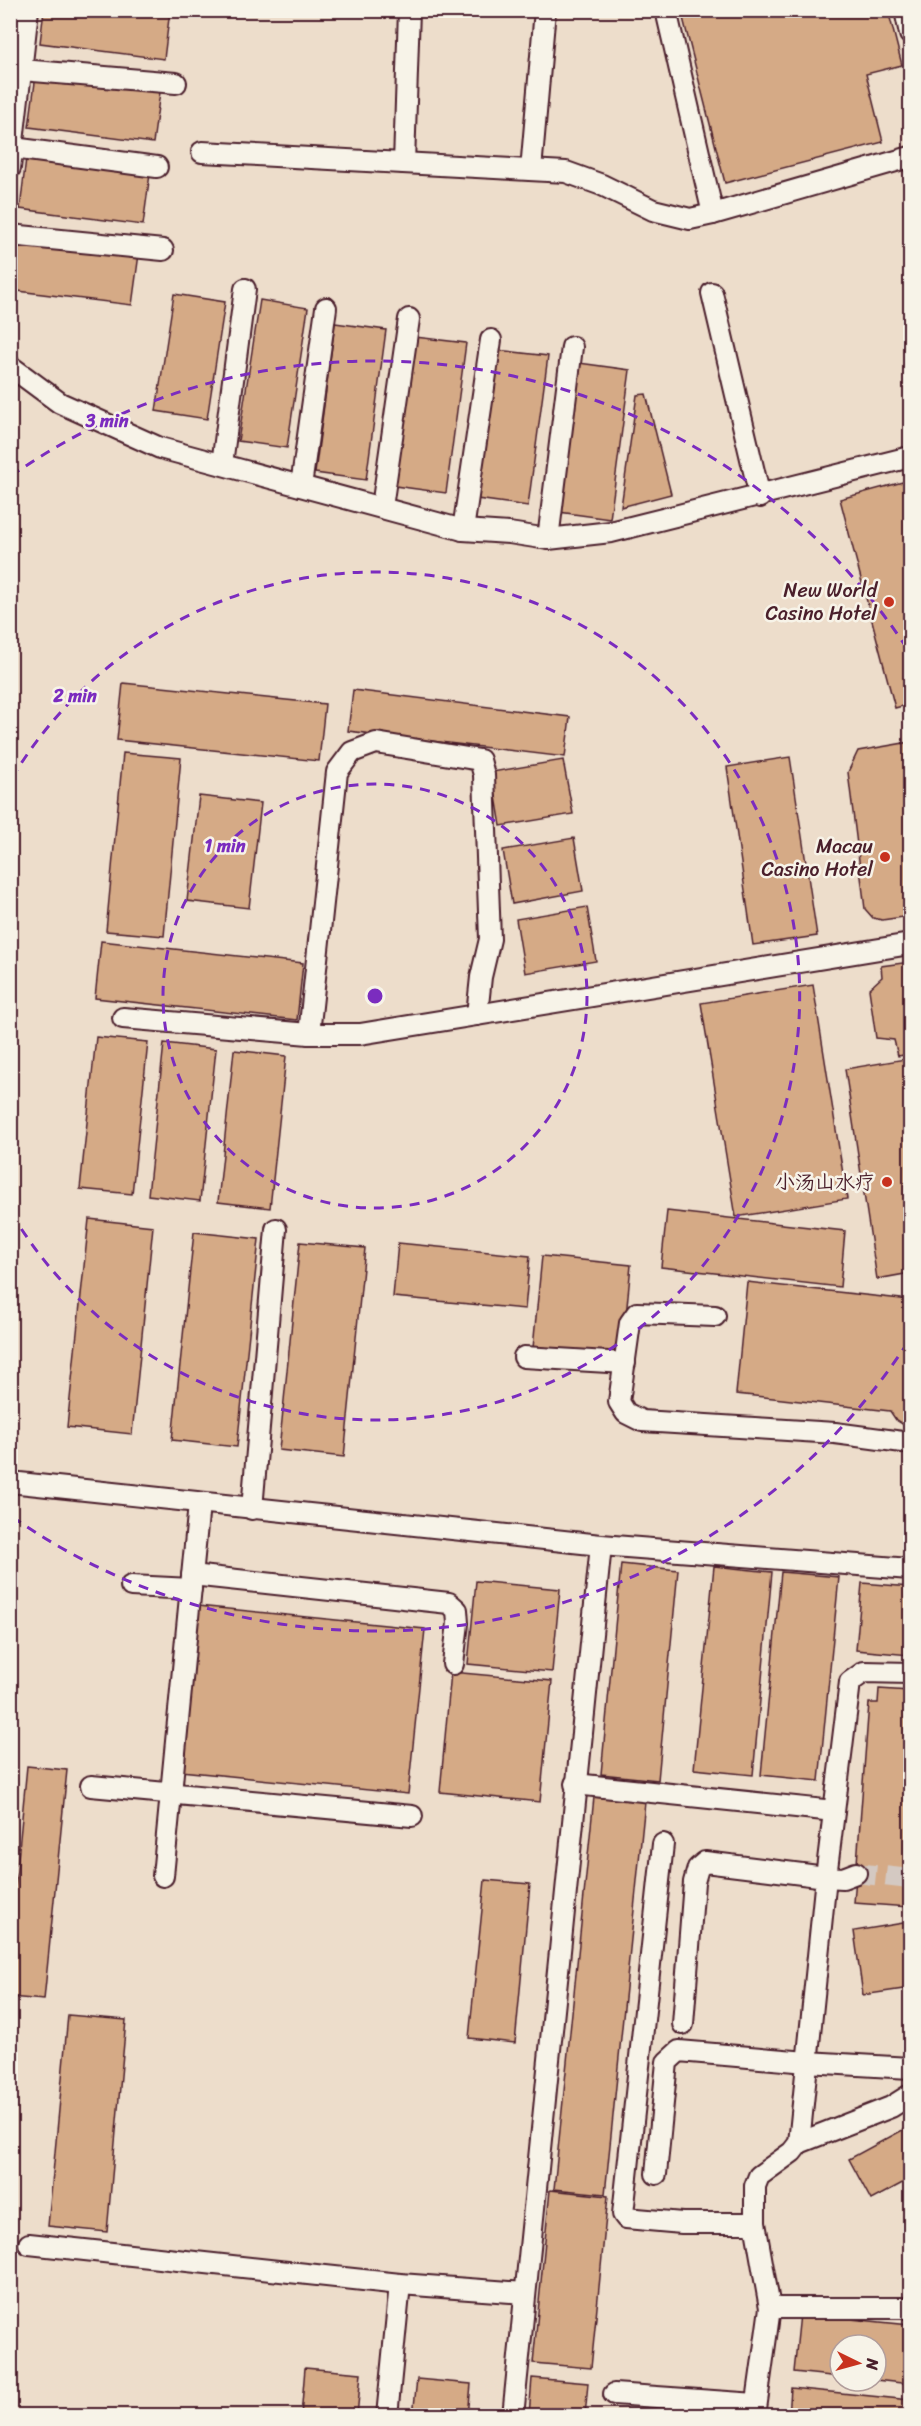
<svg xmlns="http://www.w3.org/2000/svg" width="921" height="2426" font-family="Sriracha,'LXGW WenKai TC',sans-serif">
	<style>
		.built { fill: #edddcb; fill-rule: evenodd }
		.building { fill: #d5aa86; stroke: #4a1f2b; stroke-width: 1.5 }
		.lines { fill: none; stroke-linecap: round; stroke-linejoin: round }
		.minor-tunnel { stroke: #d4c9c2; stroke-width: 20; stroke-dasharray: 20 10; stroke-linecap: butt }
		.minor-casing { stroke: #4a1f2b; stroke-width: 24 }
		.minor { stroke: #f7f3e8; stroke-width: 20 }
		.ring { fill: none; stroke: #7b2cbf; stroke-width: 3; stroke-dasharray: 10 8 }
		.poi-dot { fill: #c8321e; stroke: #f7f3e8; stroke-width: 2 }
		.labels { text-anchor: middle; stroke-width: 5; stroke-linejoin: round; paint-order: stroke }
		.poi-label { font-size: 20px; fill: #4a1f2b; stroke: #f7f3e8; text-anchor: end }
		.centre { fill: #7b2cbf; stroke: #f7f3e8; stroke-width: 3 }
		.ring-label { font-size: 18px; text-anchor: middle; font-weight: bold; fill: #7b2cbf; stroke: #f7f3e8; stroke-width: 5; stroke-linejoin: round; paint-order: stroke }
	</style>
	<rect width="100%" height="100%" fill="#f7f3e8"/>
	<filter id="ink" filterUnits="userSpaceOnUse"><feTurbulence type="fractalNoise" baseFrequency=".0167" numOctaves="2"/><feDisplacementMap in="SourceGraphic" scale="12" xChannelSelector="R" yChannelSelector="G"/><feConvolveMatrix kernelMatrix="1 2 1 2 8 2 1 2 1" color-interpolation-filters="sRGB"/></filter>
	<g filter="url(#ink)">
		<path class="built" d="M11 11H910V2415L11 2416ZM840 2345H876V2381H840Z"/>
		<g class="building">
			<path d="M44 10H170L164 59 40 43Z"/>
			<path d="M681 10H888L902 65 866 74 883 142 725 183Z"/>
			<path d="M36 75 160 92 153 143 29 127Z"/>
			<path d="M26 158 150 174 143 225 20 209Z"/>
			<path d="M15 238 139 254 132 305 10 290Z"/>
			<path d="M174 294 225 302 207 419 156 411Z"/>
			<path d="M260 300 308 308 287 448 238 441Z"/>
			<path d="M335 323 386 330 366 480 315 473Z"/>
			<path d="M415 337 466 343 446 493 395 486Z"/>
			<path d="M497 350 548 356 528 506 477 499Z"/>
			<path d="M579 363 630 370 610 519 559 512Z"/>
			<path d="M646 394 671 494 621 507 637 395Z"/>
			<path d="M910 480V704L895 708 840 499Z"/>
			<path d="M123 683 325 704 319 761 117 740Z"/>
			<path d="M353 690 570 717 565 757 348 731Z"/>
			<path d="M910 742V916L882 920 873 918 865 909 848 772 858 751Z"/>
			<path d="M123 753 181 758 164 936 106 931Z"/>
			<path d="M790 757 817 936 753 945 727 767Z"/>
			<path d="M563 760 573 814 501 826 492 772Z"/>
			<path d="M199 796 261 803 249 908 187 901Z"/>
			<path d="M574 838 583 891 512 904 503 850Z"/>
			<path d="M587 907 596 961 525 973 516 919Z"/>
			<path d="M101 941 303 963 297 1020 95 998Z"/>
			<path d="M910 962V1054L898 1056 894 1040 876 1038 869 989 882 977 881 966Z"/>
			<path d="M813 985 847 1199 736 1217 701 1003Z"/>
			<path d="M96 1037 148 1042 132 1194 80 1189Z"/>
			<path d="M164 1043 216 1049 200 1201 148 1195Z"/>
			<path d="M234 1050 286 1056 270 1208 218 1202Z"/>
			<path d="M905 1059 910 1091V1273L877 1279 845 1069Z"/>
			<path d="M667 1211 845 1231 840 1287 661 1267Z"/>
			<path d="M89 1219 153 1226 132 1434 67 1427Z"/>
			<path d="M194 1232 259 1239 237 1447 172 1440Z"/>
			<path d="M300 1242 365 1248 344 1457 279 1450Z"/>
			<path d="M398 1243 530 1256 525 1309 393 1297Z"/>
			<path d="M542 1256 631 1265 622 1357 533 1348Z"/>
			<path d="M747 1282 910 1300V1429L896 1420 890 1411 736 1394Z"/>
			<path d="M621 1564 678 1570 658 1780 601 1774Z"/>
			<path d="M714 1566 772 1572 753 1775 694 1769Z"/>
			<path d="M781 1572 839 1577 819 1781 761 1775Z"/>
			<path d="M476 1581 560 1589 552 1672 468 1664Z"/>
			<path d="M862 1583 910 1587V1655L856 1650Z"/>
			<path d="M198 1606 425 1629 408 1794 181 1771Z"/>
			<path d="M451 1672 552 1681 540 1802 440 1792Z"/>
			<path d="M879 1689 910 1691 909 1907 854 1903 869 1703H878Z"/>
			<path d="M27 1766 67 1770 44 2000 10 1997V1941Z"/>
			<path d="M594 1797 645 1802 605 2194 554 2189Z"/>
			<path d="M485 1880 530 1884 515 2043 469 2038Z"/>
			<path d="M910 1922V1988L863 1995 854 1931Z"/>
			<path d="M68 2015 126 2020 107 2232 48 2226Z"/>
			<path d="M910 2126V2179L871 2200 849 2159Z"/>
			<path d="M550 2190 608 2196 591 2368 533 2363Z"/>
			<path d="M800 2314 910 2325V2384L876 2380V2345H840V2377L794 2372Z"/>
			<path d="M305 2368 361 2373 357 2416H301Z"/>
			<path d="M532 2378 588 2383 585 2416H529Z"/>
			<path d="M417 2379 471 2384 468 2416H413Z"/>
			<path d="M791 2388 910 2400V2416H789Z"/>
		</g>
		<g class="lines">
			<path class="minor-tunnel" d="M856 1873 910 1879"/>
			<g class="minor-casing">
				<g id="minor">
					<path d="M666 10 713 214"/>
					<path d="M905 10 910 34"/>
					<path d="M10 69 176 83"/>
					<path d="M13 148 157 167"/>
					<path d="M202 152 566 172 602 185 653 210 690 219 713 214 910 157"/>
					<path d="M404 163 409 10"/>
					<path d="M10 168 28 10"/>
					<path d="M531 170 545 10"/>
					<path d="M10 235 163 250"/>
					<path d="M712 293 760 497"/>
					<path d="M10 366 60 403 160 448 463 530 509 533 548 539 611 532 910 457"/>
					<path d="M222 464 245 289"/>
					<path d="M301 486 326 308"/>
					<path d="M382 507 409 319"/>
					<path d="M463 530 491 340"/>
					<path d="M548 539 572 347"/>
					<path d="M123 1018 309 1034H360L910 944"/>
					<path d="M309 1034 337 772 352 752 376 743 480 760 484 775 490 939 481 977 477 1015"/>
					<path d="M715 1316 637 1313 630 1323 619 1402 626 1413 642 1421 835 1433 910 1443"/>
					<path d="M524 1357 625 1363"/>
					<path d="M10 1482 601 1545 910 1569"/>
					<path d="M252 1509 276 1229"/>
					<path d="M192 1575 449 1603 457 1610 458 1623 453 1664"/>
					<path d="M131 1586 191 1589"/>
					<path d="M575 1784 834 1811"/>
					<path d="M91 1786 412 1816"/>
					<path d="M663 1844 623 2214 626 2218 682 2223H755"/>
					<path d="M856 1873 843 1878 826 1877 850 1682 864 1672 910 1673"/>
					<path d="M163 1876 199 1504"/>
					<path d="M683 2024 694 1882 698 1868 705 1862 826 1877 799 2143 792 2152 759 2176 755 2186V2223L770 2308 755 2416"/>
					<path d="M799 2143 891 2107 910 2095"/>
					<path d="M656 2174 667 2062 679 2051 807 2062 910 2068"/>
					<path d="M29 2244 400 2284 525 2293"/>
					<path d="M770 2308H910"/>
					<path d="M614 2394 756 2404"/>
					<path d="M387 2416 400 2284"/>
					<path d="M513 2416 601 1545"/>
				</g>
			</g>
			<use href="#minor" class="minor"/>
		</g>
	</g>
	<g class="ring">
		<circle cx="375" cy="996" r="212"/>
		<path d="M12 778A424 424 0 1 1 12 1214"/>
		<path d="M908 1342A635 635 0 0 1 11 1516M11 476A635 635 0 0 1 908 650"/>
	</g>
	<g class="poi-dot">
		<circle cx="889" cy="602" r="6"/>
		<circle cx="885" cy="857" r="6"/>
		<circle cx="887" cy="1182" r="6"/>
	</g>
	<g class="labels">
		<g class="poi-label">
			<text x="877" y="597">New World<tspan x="877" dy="23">Casino Hotel</tspan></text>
			<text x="873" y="853">Macau<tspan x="873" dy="23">Casino Hotel</tspan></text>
			<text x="875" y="1189">小汤山水疗</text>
		</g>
	</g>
	<circle cx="375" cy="996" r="9" class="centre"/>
	<g class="ring-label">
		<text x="107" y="427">3 min</text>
		<text x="75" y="702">2 min</text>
		<text x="225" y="852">1 min</text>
	</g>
	<rect width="921" height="2426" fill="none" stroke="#f7f3e8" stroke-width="36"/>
	<rect x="18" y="18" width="885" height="2390" fill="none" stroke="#4a1f2b" stroke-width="2" filter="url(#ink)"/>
	<g transform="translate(858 2363) rotate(95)"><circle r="28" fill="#f7f3e8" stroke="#b29e9c" stroke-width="1.5"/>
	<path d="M0-4.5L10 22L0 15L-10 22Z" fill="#c8321e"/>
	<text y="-9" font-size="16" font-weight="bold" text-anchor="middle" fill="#4a1f2b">N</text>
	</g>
</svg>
